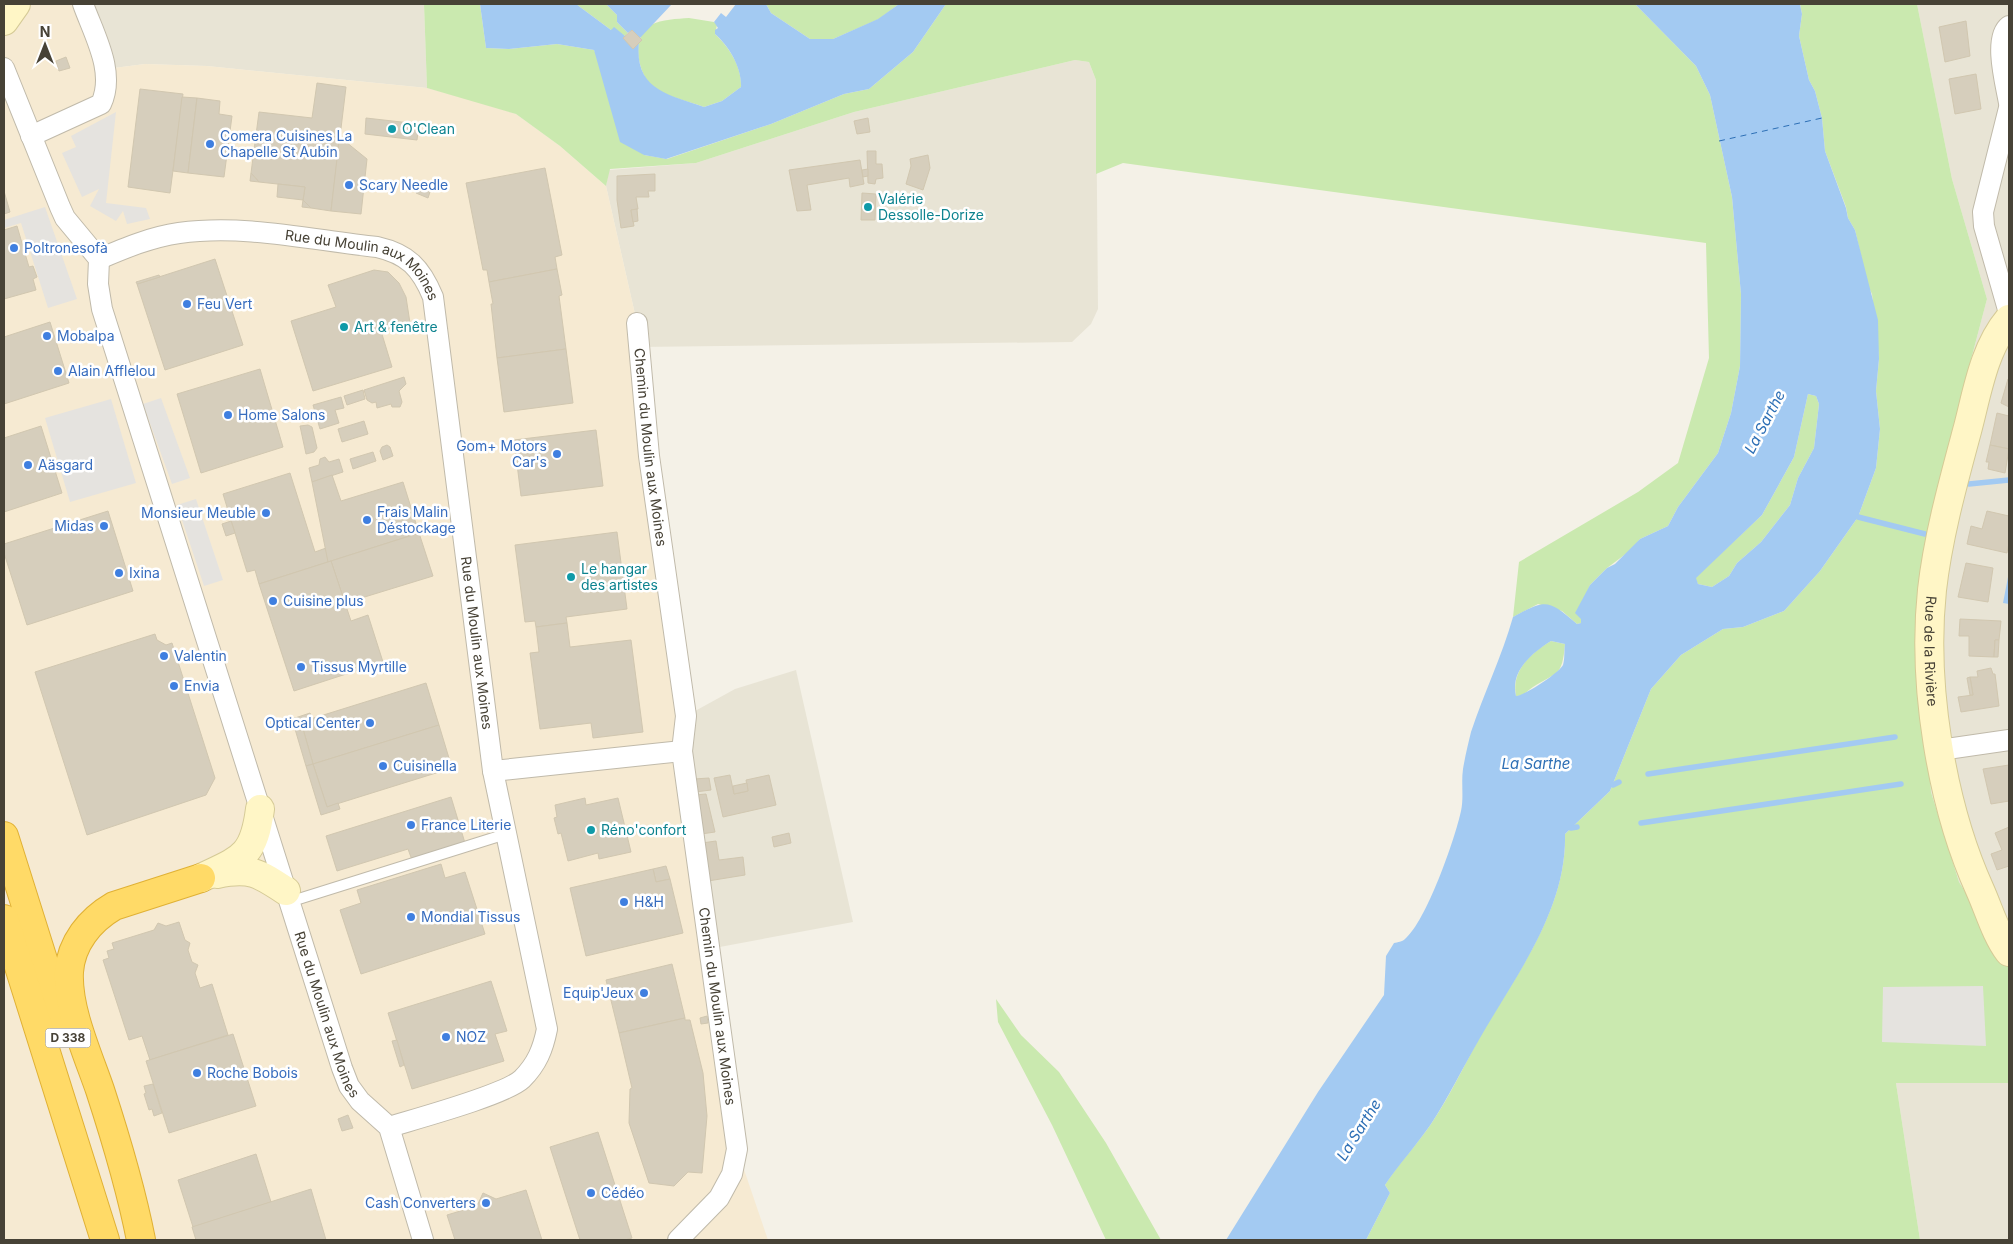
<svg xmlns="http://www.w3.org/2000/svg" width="2013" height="1244" font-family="Inter,sans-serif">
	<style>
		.residential { fill: #e8e4d5 }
		.commercial { fill: #f6ead2 }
		.green { fill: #cae9af }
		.parking { fill: #e5e3df }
		.water { fill: #a3caf2; fill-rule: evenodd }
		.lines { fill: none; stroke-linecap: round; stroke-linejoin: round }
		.stream { stroke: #a3caf2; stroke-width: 5.5 }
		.ferry { stroke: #2d6fb5; stroke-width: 1; stroke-dasharray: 6 5; stroke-linecap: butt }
		.building { fill: #d6cebc; stroke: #d1c7b0 }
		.lane-casing { stroke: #c0baaa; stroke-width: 12 }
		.street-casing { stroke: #c0baaa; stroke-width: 22 }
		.secondary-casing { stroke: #d5ca96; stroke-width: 30 }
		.highway-casing { stroke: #e0b135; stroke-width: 30 }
		.lane { stroke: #fff; stroke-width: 10 }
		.street { stroke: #fff; stroke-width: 20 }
		.secondary { stroke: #fff6c6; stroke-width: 28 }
		.highway { stroke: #ffda67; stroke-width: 28 }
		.culture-dot { fill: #0f9aa8; stroke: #fff; stroke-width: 2 }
		.shop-dot { fill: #3f7fe0; stroke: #fff; stroke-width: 2 }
		.labels { text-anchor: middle; stroke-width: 5; stroke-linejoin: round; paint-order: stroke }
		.shield { fill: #fff; stroke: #7e7b72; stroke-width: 1 }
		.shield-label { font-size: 12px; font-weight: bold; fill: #474236 }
		.culture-label { font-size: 14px; fill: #0d838f; stroke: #fff; text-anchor: start }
		.shop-label { font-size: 14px; fill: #366cbe; stroke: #fff; text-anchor: start }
		.street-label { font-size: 14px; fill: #474236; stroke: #fff }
		.water-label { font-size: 15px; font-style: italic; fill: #2d6fb5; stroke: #fff }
	</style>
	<rect width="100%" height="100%" fill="#f4f1e7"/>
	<g class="residential">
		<path d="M83 4H424L427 88 207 66 145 64 106 69Z"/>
		<path d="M1917 4H2009V960L1959 882 1931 792 1917 592 1940 477 1987 299 1952 179Z"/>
		<path d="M1075 60 1089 62 1096 80 1098 309 1091 324 1072 342 638 347 637 323 606 186 609 170 696 163 854 112Z"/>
		<path d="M796 670 853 922 709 949 686 716 735 689Z"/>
		<path d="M1896 1083H2009V1240H1920Z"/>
	</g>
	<path class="commercial" d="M4 4H83L106 69 145 64 207 66 427 88 482 103 516 114 560 146 606 186 637 323 737 1149 768 1240H4Z"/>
	<g class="green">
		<path d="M424 4H480L486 48 509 49 557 44 594 50 644 155 667 159 771 124 844 94 869 89 913 52 946 4H1635L1696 66 1710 95 1732 197 1741 294 1740 366 1731 413 1718 453 1678 507 1668 526 1640 539 1631 550 1607 568 1590 585 1585 597 1581 623 1577 624 1562 611 1538 604 1513 617 1519 562 1638 492 1678 463 1709 358 1706 243 1123 163 1096 174V80L1089 62 1075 60 854 112 696 163 610 169 606 186 560 146 516 114 427 88Z"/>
		<path d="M576 4H606L617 15V22L628 33 625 36 611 30Z"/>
		<path d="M766 4H899L879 19 833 39H810L771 13Z"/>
		<path d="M1800 4H1917L1952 179 1987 299 1940 477 1917 592 1931 792 1959 882 2009 960V1083H1896L1920 1240H1366L1390 1193 1385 1185C1398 1164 1416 1146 1431 1124 1450 1096 1464 1065 1481 1035 1517 973 1567 909 1565 834L1610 791 1651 689 1681 655 1723 629 1743 627 1784 611 1820 571 1858 517 1876 468 1880 429 1876 391 1879 359 1872 294 1868 286 1855 230 1848 218 1846 207 1825 151 1822 118 1815 91 1809 80 1799 36 1802 14Z"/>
		<path d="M689 18 714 22 717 25 715 34C729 47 742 67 741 87L722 101 704 107C688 101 667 97 653 87 638 75 630 36 651 25 662 19 677 19 689 18Z"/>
		<path d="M1808 394 1816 396 1819 404 1814 448 1798 478 1790 505 1761 542 1737 563 1729 576 1712 587 1698 584 1695 578 1762 515 1794 457Z"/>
		<path d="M1551 641 1565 644C1562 677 1558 671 1533 687 1527 691 1524 696 1516 696 1511 670 1531 653 1551 641Z"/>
		<path d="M996 999 1021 1035 1059 1072 1106 1143 1161 1240H1106L1052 1125 998 1022Z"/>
	</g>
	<g class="parking">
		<path d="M116 112 106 203 146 208 150 219 127 224 123 211 116 221 90 206 99 189 82 197 62 153 76 147 71 136Z"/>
		<path d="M45 207 77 299 48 308 21 223 4 228V220Z"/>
		<path d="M161 398 190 478 172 484 143 404Z"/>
		<path d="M111 399 136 483 70 502 45 418Z"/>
		<path d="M196 499 223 580 204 586 177 505Z"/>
		<path d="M1983 986 1986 1046 1882 1042 1883 987Z"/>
	</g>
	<g class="water">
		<path d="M480 4H576L611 30 614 27 625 36 639 42C634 90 668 94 704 107L722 101 741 87C742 68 729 46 715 34V30L718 28 714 22 721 13 726 17 736 4H766L771 13 810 39H833L878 19 899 4H946L913 52 869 89 844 94 771 124 666 159 644 155 620 142 594 50 557 44 509 49 486 48Z"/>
		<path d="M606 4H672L640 38 632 30 628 33 617 22V15Z"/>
		<path d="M1635 4H1800L1802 14 1799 36 1809 80 1815 91 1822 118 1825 151 1846 208 1848 218 1855 230 1878 320 1879 359 1876 391 1880 429 1876 468 1858 517 1820 571 1784 611 1743 627 1723 629 1681 655 1651 689 1610 791 1565 834C1567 910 1516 975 1480 1038 1463 1067 1449 1097 1431 1124 1416 1146 1399 1164 1385 1185L1390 1193 1366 1240H1226L1318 1092 1384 995 1386 956 1394 943C1398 942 1402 942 1405 939 1426 922 1455 839 1461 811 1464 797 1461 783 1463 769 1465 757 1468 744 1471 732 1484 693 1502 656 1513 617 1546 599 1548 599 1577 624L1581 623V619L1575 613 1590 585 1607 568 1615 564 1640 539 1668 526 1678 507 1718 453 1731 413 1740 366 1741 294 1732 197 1710 95 1696 66ZM1808 394 1816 396 1819 404 1814 448 1798 478 1790 505 1761 542 1737 563 1729 576 1712 587 1698 584 1696 578 1762 515 1794 457ZM1551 641 1565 644C1564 650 1565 659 1563 665 1559 673 1524 696 1516 696 1510 671 1532 653 1551 641Z"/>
		<path d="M2009 572V604L2003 603Z"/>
	</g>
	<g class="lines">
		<g class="stream">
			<path d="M1969 484 2009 480"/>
			<path d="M1858 517 1925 534"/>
			<path d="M1648 774 1895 737"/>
			<path d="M1613 785 1619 782"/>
			<path d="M1641 823 1901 784"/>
			<path d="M1571 828 1577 827"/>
		</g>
		<path class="ferry" d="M1719 141 1822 118"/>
	</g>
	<g class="building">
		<path d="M1966 21 1970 56 1945 62 1939 27Z"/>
		<path d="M632 30 642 40 633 49 623 38Z"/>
		<path d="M66 57 70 68 59 71 56 61Z"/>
		<path d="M1976 74 1981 109 1955 114 1949 79Z"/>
		<path d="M317 83 346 87 331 211 311 208 303 200 305 187 259 182 251 173 259 112 312 118Z"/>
		<path d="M140 89 183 94 170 193 128 187Z"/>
		<path d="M182 97 197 98 188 173 173 171Z"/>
		<path d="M197 98 220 101 219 114 232 116 224 177 188 173Z"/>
		<path d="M366 118 419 124 417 140 365 134Z"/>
		<path d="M868 118 870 132 857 134 854 121Z"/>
		<path d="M339 141 346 142 367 159 361 214 331 211Z"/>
		<path d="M867 151H876V164H882L883 178 876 179 875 184 868 183Z"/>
		<path d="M928 155 930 168 923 190 906 184 911 166 910 159Z"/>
		<path d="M860 160 864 184 850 187 849 178 807 185 811 210 797 211 789 170Z"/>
		<path d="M545 168 562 255 555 257 557 269 489 282 487 270H483L466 183Z"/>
		<path d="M868 169V176L863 177 862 170Z"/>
		<path d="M251 173 259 182 250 181Z"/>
		<path d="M655 174V191H648L649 197H636L638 209 631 210 634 226 621 228 617 200V176Z"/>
		<path d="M278 184 305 187 303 200 277 197Z"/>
		<path d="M419 187 430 192 428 198 416 193Z"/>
		<path d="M4 191 10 212 4 214Z"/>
		<path d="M862 193 876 194 875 220H861Z"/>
		<path d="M303 200 311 208 302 207Z"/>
		<path d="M637 209 638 221 633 222 631 210Z"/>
		<path d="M17 226 29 267 33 266 37 277 33 279 36 290 4 299V230Z"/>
		<path d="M215 259 243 345 165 370 137 284Z"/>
		<path d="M557 269 562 295 559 296 566 349 497 358 491 304H493L489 282Z"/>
		<path d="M374 270 388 272 399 283 406 297 410 323 381 331 392 367 313 391 291 321 336 307 328 285Z"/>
		<path d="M159 275 160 277 137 284 136 282Z"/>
		<path d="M50 322 69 383 4 404V337Z"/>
		<path d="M566 349 573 403 504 412 497 358Z"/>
		<path d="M260 369 283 447 201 473 177 394Z"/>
		<path d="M404 377 406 384 399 391 402 402 400 407H392L391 404 377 408 376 402 372 403 367 400 364 390Z"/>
		<path d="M2008 379 2009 380V407L2001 403Z"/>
		<path d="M363 390 365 399 347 405 344 396Z"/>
		<path d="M341 397 344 408 335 410 339 423 320 429 313 405Z"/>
		<path d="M1997 413 2009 416V449L1990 445Z"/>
		<path d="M364 421 368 434 342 442 338 429Z"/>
		<path d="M308 425 312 427 317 448 314 452 306 454 300 426Z"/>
		<path d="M41 426 62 493 4 512V438Z"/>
		<path d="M596 430 603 486 521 496 514 440Z"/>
		<path d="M387 445 390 447 393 456 383 460 380 451 382 447Z"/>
		<path d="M1990 445 2009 449 2005 473 1988 469 1989 462H1986Z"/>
		<path d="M373 452 376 461 353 469 350 459Z"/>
		<path d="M325 457 329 462 339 459 343 472 312 482 309 468 319 465 320 459Z"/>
		<path d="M290 473 315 552 326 548 328 562 259 584 255 570 247 572 223 494Z"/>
		<path d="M332 475 341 501 403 482 419 533 328 562 312 482Z"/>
		<path d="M108 511 133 591 27 625 4 553V544Z"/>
		<path d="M1987 511 2009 516V543L2007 553 1967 544 1971 526 1982 529Z"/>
		<path d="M231 521 235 533 226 536 222 524Z"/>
		<path d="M617 532 627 609 566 617 567 623 536 627 535 621 525 622 515 545Z"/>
		<path d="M419 533 433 576 345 603 331 561Z"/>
		<path d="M331 561 351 621 368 615 383 662 294 691 259 584Z"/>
		<path d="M1966 563 1993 568 1988 602 1958 597Z"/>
		<path d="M1960 619 2001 621 1999 640H1995L1994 657 1969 656V636H1959Z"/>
		<path d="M567 623 570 647 631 640 643 732 593 738 591 723 540 729 530 653 539 652 536 627Z"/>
		<path d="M155 634 157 640 166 645 172 643 215 778 206 795 87 835 35 672Z"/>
		<path d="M1995 640H1999L1998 657H1994Z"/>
		<path d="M1991 668 1993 674H1995L1999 706 1961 712 1958 697 1973 695 1970 677H1978L1977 671Z"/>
		<path d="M1970 677 1973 695H1970L1967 678Z"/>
		<path d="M426 683 439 725 313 764 301 722Z"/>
		<path d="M310 713 312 718 301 722 313 764 306 766 292 719Z"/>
		<path d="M439 725 452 768 327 807 313 764Z"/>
		<path d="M313 764 327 807 338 803 340 809 321 815 306 766Z"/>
		<path d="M2009 765V801L1991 804 1983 769Z"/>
		<path d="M730 775 734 794 748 791 746 780 769 775 776 805 723 817 714 778Z"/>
		<path d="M709 778 711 790 695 792 694 779Z"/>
		<path d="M747 783 748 791 734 794 733 786Z"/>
		<path d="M706 794 715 832 701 834 695 795Z"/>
		<path d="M451 797 465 843 412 860 408 849 337 871 326 836Z"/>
		<path d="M585 798 586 805 618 798 631 852 599 859 598 853 568 861 561 833 558 834 554 818 557 817 555 805Z"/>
		<path d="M2009 827V866L1997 870 1991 854 2002 850 1995 833Z"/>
		<path d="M789 833 791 843 774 847 772 837Z"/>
		<path d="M716 841 719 860 743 857 745 875 708 881 702 843Z"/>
		<path d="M441 864 445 878 465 872 485 934 361 974 340 910 361 903 357 890Z"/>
		<path d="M666 866 670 879 656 882 653 869Z"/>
		<path d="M653 869 656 882 670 879 683 933 586 956 570 888Z"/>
		<path d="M179 922 185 940 190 943 188 950 192 962 198 965 195 973 200 988 212 984 228 1035 150 1060 142 1036 129 1040 103 960 109 958 107 951 114 949 112 943 154 930 158 923 166 926Z"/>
		<path d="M672 964 685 1018 619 1033 606 980Z"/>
		<path d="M491 981 507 1031 495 1034 504 1061 412 1089 388 1013Z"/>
		<path d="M707 1016 708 1023 701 1024 700 1018Z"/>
		<path d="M685 1018V1020H690L703 1073 707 1116 702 1173 688 1172 674 1186 649 1183 629 1123 630 1089 632 1088 619 1033Z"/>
		<path d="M233 1034 256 1106 169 1133 146 1061Z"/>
		<path d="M397 1040 404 1065 400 1067 392 1041Z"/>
		<path d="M153 1084 162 1113 154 1116 152 1109 149 1110 144 1094 146 1093 144 1086Z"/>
		<path d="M348 1115 353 1128 342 1131 338 1119Z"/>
		<path d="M598 1132 632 1238 625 1240H580L550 1147Z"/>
		<path d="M256 1154 271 1202 193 1227 178 1180Z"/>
		<path d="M311 1189 326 1240H196L192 1227Z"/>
		<path d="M526 1190 542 1240H455L447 1215 477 1206 483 1193 496 1199Z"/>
	</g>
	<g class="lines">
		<g class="lane-casing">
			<path id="lane" d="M289 902 506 834"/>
		</g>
		<g class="street-casing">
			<g id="street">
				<path d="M2009 26C1993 38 2006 85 2009 103"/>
				<path id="s1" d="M4 68 60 207 65 218 99 259 98 284 102 309 342 1068 349 1086 360 1101 389 1127 423 1240"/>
				<path d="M2009 108 1983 212 1984 226 2009 313"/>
				<path d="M31 136 101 104C116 72 94 35 83 4"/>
				<path id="s2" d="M99 259C125 248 151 237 179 233 245 224 311 240 377 247 408 254 421 268 433 297L493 771 547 1029C543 1049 537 1064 522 1079 505 1095 415 1119 389 1127"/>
				<path id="s3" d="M637 323 649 456 686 716 682 751 737 1149 732 1174 719 1198 678 1240"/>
				<path d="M1940 750 2009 740"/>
				<path d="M493 771 682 751"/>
			</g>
		</g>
		<g class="secondary-casing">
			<g id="secondary">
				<path d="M4 21 16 4"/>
				<path id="s4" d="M2009 319C1983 350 1977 394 1967 431 1953 483 1938 537 1932 590 1922 684 1941 804 1980 890 1989 910 1996 935 2009 952"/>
				<path d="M217 874C250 867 259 873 286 891"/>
				<path d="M201 878C241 859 254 857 260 809"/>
			</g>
		</g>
		<g class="highway-casing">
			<g id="highway">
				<path d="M4 836 62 1020"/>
				<path d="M4 919 105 1240"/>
				<path d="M141 1240C131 1189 116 1139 100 1090 88 1055 67 1009 69 972 71 943 90 920 114 906L201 878"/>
			</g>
		</g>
		<use href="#lane" class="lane"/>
		<use href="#street" class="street"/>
		<use href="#secondary" class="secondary"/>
		<use href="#highway" class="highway"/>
	</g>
	<g class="culture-dot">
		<circle cx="392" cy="129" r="5"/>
		<circle cx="868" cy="207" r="5"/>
		<circle cx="344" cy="327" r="5"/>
		<circle cx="571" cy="577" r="5"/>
		<circle cx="591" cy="830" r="5"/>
	</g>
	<g class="shop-dot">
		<circle cx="210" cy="144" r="5"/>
		<circle cx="349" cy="185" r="5"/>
		<circle cx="14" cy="248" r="5"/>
		<circle cx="187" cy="304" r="5"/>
		<circle cx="47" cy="336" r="5"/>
		<circle cx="58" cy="371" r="5"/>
		<circle cx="228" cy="415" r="5"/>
		<circle cx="557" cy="454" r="5"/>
		<circle cx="28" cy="465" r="5"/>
		<circle cx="266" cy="513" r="5"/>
		<circle cx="367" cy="520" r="5"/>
		<circle cx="104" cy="526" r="5"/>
		<circle cx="119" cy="573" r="5"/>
		<circle cx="273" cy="601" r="5"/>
		<circle cx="164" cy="656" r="5"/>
		<circle cx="301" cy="667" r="5"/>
		<circle cx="174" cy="686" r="5"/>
		<circle cx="370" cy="723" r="5"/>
		<circle cx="383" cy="766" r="5"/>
		<circle cx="411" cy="825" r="5"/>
		<circle cx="624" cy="902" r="5"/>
		<circle cx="411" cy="917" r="5"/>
		<circle cx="644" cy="993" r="5"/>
		<circle cx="446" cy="1037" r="5"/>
		<circle cx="197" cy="1073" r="5"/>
		<circle cx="591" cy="1193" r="5"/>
		<circle cx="486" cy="1203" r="5"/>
	</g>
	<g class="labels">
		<rect class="shield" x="45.5" y="1028.5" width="45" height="19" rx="4"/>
		<g class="shield-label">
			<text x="68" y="1042">D 338</text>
		</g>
		<g class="culture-label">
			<text x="402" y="134">O'Clean</text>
			<text x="878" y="204">Valérie<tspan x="878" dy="16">Dessolle-Dorize</tspan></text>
			<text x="354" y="332">Art &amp; fenêtre</text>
			<text x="581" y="574">Le hangar<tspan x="581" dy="16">des artistes</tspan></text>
			<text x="601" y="835">Réno'confort</text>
		</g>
		<g class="shop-label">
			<text x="220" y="141">Comera Cuisines La<tspan x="220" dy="16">Chapelle St Aubin</tspan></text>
			<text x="359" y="190">Scary Needle</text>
			<text x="24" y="253">Poltronesofà</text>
			<text x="197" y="309">Feu Vert</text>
			<text x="57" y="341">Mobalpa</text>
			<text x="68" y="376">Alain Afflelou</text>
			<text x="238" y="420">Home Salons</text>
			<text x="547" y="451" text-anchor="end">Gom+ Motors<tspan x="547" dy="16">Car's</tspan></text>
			<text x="38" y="470">Aäsgard</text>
			<text x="377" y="517">Frais Malin<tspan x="377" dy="16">Déstockage</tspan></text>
			<text x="256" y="518" text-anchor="end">Monsieur Meuble</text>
			<text x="94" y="531" text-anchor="end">Midas</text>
			<text x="129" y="578">Ixina</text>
			<text x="283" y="606">Cuisine plus</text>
			<text x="174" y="661">Valentin</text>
			<text x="311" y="672">Tissus Myrtille</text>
			<text x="184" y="691">Envia</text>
			<text x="360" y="728" text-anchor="end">Optical Center</text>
			<text x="393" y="771">Cuisinella</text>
			<text x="421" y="830">France Literie</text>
			<text x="634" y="907">H&amp;H</text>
			<text x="421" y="922">Mondial Tissus</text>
			<text x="634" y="998" text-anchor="end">Equip'Jeux</text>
			<text x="456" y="1042">NOZ</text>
			<text x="207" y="1078">Roche Bobois</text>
			<text x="601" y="1198">Cédéo</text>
			<text x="476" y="1208" text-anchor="end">Cash Converters</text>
		</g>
		<g class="street-label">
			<text dy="5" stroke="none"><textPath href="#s2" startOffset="278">Rue du Moulin aux Moines</textPath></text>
			<text dy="5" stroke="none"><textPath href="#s3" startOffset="125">Chemin du Moulin aux Moines</textPath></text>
			<text dy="5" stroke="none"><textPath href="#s2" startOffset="711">Rue du Moulin aux Moines</textPath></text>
			<text dy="5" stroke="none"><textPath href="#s4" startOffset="345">Rue de la Rivière</textPath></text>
			<text dy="5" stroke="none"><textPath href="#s3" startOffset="689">Chemin du Moulin aux Moines</textPath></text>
			<text dy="5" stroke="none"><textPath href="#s1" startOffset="1006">Rue du Moulin aux Moines</textPath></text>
		</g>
		<g class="water-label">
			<text transform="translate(1765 422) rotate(-62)" y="5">La Sarthe</text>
			<text x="1536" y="769">La Sarthe</text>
			<text transform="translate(1359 1130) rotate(-58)" y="5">La Sarthe</text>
		</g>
	</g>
	<rect width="2013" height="1244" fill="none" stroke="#474236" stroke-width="10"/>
	<g transform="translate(45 45)" stroke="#ffffff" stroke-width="4" paint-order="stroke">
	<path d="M0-4L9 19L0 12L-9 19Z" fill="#474236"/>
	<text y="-8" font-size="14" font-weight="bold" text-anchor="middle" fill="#474236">N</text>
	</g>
</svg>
